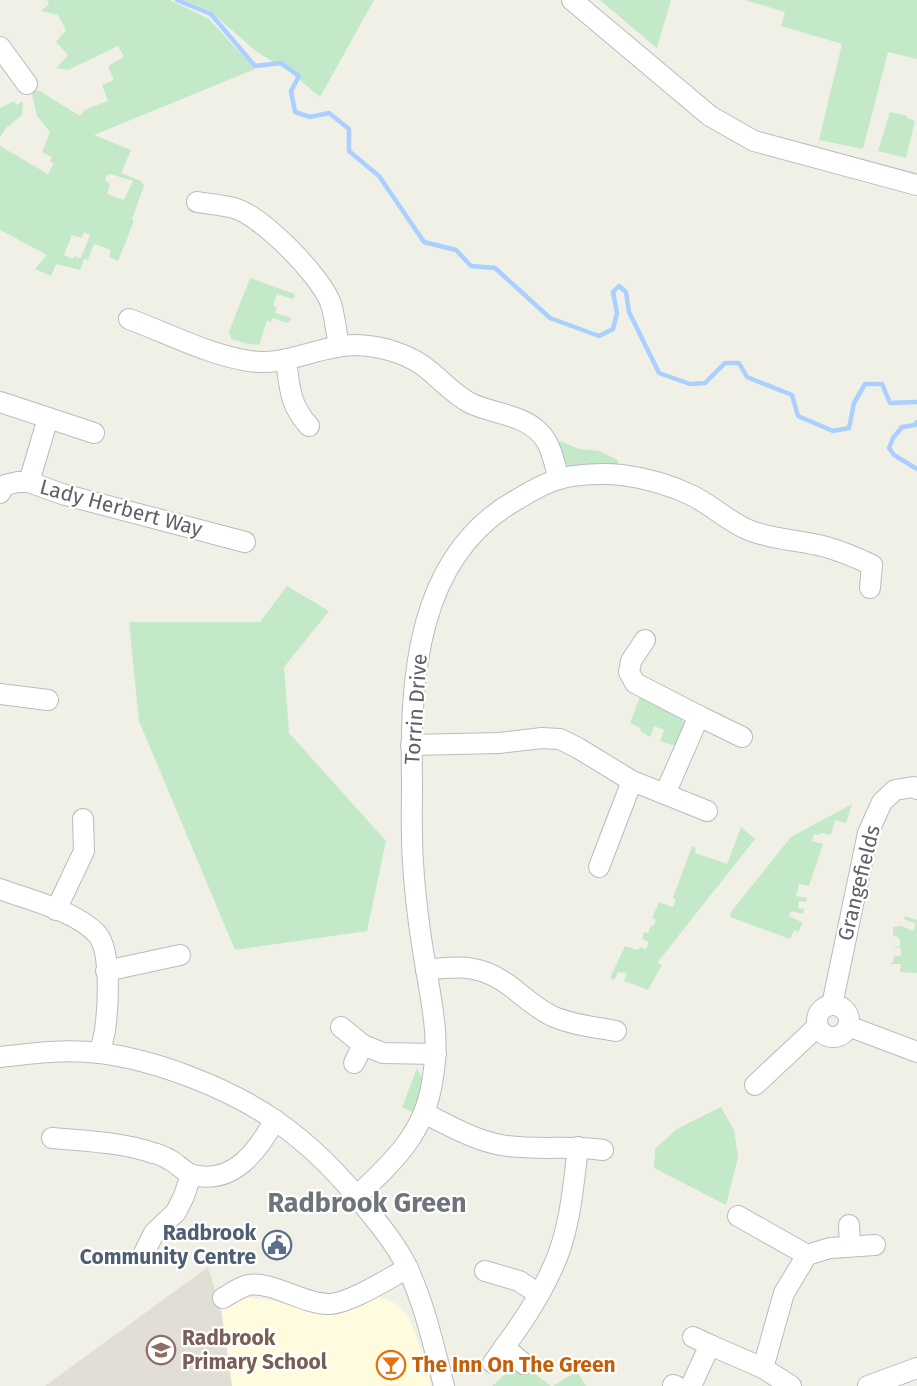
<svg xmlns="http://www.w3.org/2000/svg" width="917" height="1386" font-family="'Fira Sans',sans-serif">
	<style>
		.commercial { fill: #fffbde }
		.education { fill: #e1dfd5 }
		.green { fill: #c3e9c8; fill-rule: evenodd }
		.lines { fill: none; stroke-linecap: round; stroke-linejoin: round }
		.stream { stroke: #a9d0ff; stroke-width: 4.5 }
		.minor-casing { stroke: #b9bbc1; stroke-width: 22 }
		.minor { stroke: #fff; stroke-width: 20 }
		.labels { text-anchor: middle; stroke-width: 4.5; stroke-linejoin: round; paint-order: stroke }
		.street-label { font-size: 21px; fill: #5e6168; stroke: #fff }
		.service-label { font-size: 21px; font-weight: bold; fill: #4e5e75; stroke: #fff; text-anchor: end }
		.education-label { font-size: 21px; font-weight: bold; fill: #785e54; stroke: #fff; text-anchor: start }
		.food-label { font-size: 21px; font-weight: bold; fill: #c56008; stroke: #fff; text-anchor: start }
		.district-label { font-size: 27px; font-weight: bold; fill: #6f737a; stroke: #fff }
	</style>
	<rect width="100%" height="100%" fill="#f1f0e7"/>
	<path class="commercial" d="M374 1295 394 1303 409 1317 426 1365 431 1386H232L221 1309 242 1297 270 1300 318 1313 339 1312Z"/>
	<path class="education" d="M208 1267 221 1309 232 1386H45Z"/>
	<g class="green">
		<path d="M47 0H170L209 19 255 69 94 135 131 150 121 173 141 181 144 186 132 219 134 221 118 261 109 257 111 250 94 244 88 260 84 259 80 270 56 264 51 276 35 269 47 255 0 230V146L48 174 54 163 50 161 52 157 42 152 50 132 37 116 32 94 38 90 80 116 84 110 108 101 102 85 114 80 108 66 124 57 118 46 68 70 56 68 68 55 56 42 66 30 58 15 41 11 49 4ZM110 174 133 181 124 200 107 194 110 184 105 180 107 175ZM84 232 90 235 81 258 74 256 73 259 64 255 72 235 81 238Z"/>
		<path d="M183 0H374L320 97 290 72 257 52 209 10Z"/>
		<path d="M600 0H671L657 48Z"/>
		<path d="M745 0H917V59L888 52 863 149 819 140 842 44 781 26 785 12Z"/>
		<path d="M14 101 17 105 23 101 22 115 6 128 0 137V108Z"/>
		<path d="M890 112 907 116V118L915 121 906 158 878 151Z"/>
		<path d="M250 278 295 294 293 299 277 294 273 306 277 307 275 313 292 318 288 323 273 318 271 322 267 321 259 345 248 344 231 339 229 332Z"/>
		<path d="M560 441 579 449 600 451 619 461 616 465 573 468 564 463 557 444Z"/>
		<path d="M287 586 329 611 284 667 289 733 386 841 367 931 235 950 139 721 129 622H260Z"/>
		<path d="M640 697 681 718 684 723 676 746 660 741 664 730 654 726 650 737 640 731 641 728 630 723Z"/>
		<path d="M852 804 846 823 835 820 831 835 821 833 820 835 814 834 812 841 823 844 809 886 799 884 796 896 807 898 806 902 799 901 798 908 804 909 803 914 791 911 789 916 803 923 798 932 794 930 790 939 730 917 731 912 791 837Z"/>
		<path d="M741 827 755 839 657 963 662 965 648 990 624 981 627 973 618 972 614 980 610 978 625 946 638 950 640 947 646 949 649 942 642 939 644 932 648 933 651 926 649 925 653 926 656 920 652 918 659 902 673 907 676 900 673 898 692 846 696 848 695 853 727 864Z"/>
		<path d="M905 916 917 920V973L900 972 901 964H890L893 962 894 956H901V948L892 947 900 946V940L898 937 893 936V927L901 926 913 931 916 924 904 919Z"/>
		<path d="M417 1068 423 1080 414 1113 402 1107Z"/>
		<path d="M721 1107 734 1130 738 1157 726 1205 654 1168 655 1149 677 1129Z"/>
		<path d="M519 1362 551 1386H492Z"/>
		<path d="M577 1371 586 1386H553Z"/>
	</g>
	<g class="lines">
		<g class="stream">
			<path d="M177 0 211 14 255 66 281 63 299 76 291 91 295 112 310 117 329 113 349 129V151L379 176 424 242 456 250 471 266 495 268 550 318 599 336 613 329 617 313 613 292 619 286 626 292 629 312 659 373 690 384 705 383 725 363H739L747 377 792 395 798 416 833 431 849 428 854 403 865 384H882L890 403 917 402"/>
			<path d="M917 422 915 425 902 427 893 438 889 448 894 455 917 469"/>
		</g>
		<g class="minor-casing">
			<g id="minor">
				<path d="M572 0 710 116 754 141 917 185"/>
				<path d="M0 47 27 84"/>
				<path d="M197 202C209 204 222 205 234 208 262 216 322 277 331 304 335 317 336 332 339 345"/>
				<path d="M129 319C167 333 209 355 249 361 286 367 319 345 356 345 382 346 411 354 431 372 444 383 455 395 470 403 493 414 522 414 540 433 552 445 554 464 559 479"/>
				<path d="M286 360C290 388 289 404 309 426"/>
				<path d="M0 402 94 433"/>
				<path d="M29 482 48 418"/>
				<path d="M0 493 5 485 18 482H29L62 494 245 542"/>
				<path d="M645 640 631 661 629 672 635 683 699 716"/>
				<path d="M0 694 48 700"/>
				<path d="M411 745 499 743 542 738 560 739 578 748 632 781 665 794 699 716 742 737"/>
				<path d="M665 794 707 811"/>
				<path d="M599 867 632 781"/>
				<path d="M0 889C29 900 76 911 97 934 112 951 108 1008 105 1030 104 1038 101 1045 100 1053"/>
				<path d="M56 910 84 851 83 819"/>
				<path d="M426 970C462 965 484 965 514 989 526 999 538 1009 552 1016 572 1025 595 1027 616 1031"/>
				<path d="M106 971 180 955"/>
				<path d="M832 1005 868 833 882 802 895 790 913 787 917 789"/>
				<circle cx="833" cy="1021" r="16"/>
				<path d="M848 1026 917 1052"/>
				<path d="M341 1027 363 1045 383 1053 436 1054"/>
				<path d="M0 1057C33 1053 66 1049 100 1053 156 1060 229 1088 276 1121 312 1146 343 1178 370 1213 384 1230 399 1249 408 1269 425 1306 434 1347 444 1386"/>
				<path d="M354 1063 363 1045"/>
				<path d="M755 1085 818 1026"/>
				<path d="M424 1113C448 1125 474 1140 501 1145 534 1151 569 1145 603 1150"/>
				<path d="M52 1138C85 1141 121 1142 153 1153 159 1154 165 1157 170 1160 178 1164 185 1173 193 1175 234 1185 258 1150 275 1120"/>
				<path d="M356 1194H359C394 1161 424 1133 432 1083 440 1041 433 1010 426 969 420 934 415 898 413 862 411 835 412 808 412 782 410 678 416 555 518 499 531 491 545 483 559 479 576 474 604 473 622 475 645 478 671 485 693 496 713 506 730 523 751 531 773 539 796 540 818 545 837 549 855 557 872 565L870 588"/>
				<path d="M738 1216 807 1255"/>
				<path d="M849 1225 850 1246"/>
				<path d="M143 1255 154 1233 176 1212 184 1196 191 1175"/>
				<path d="M485 1271 519 1281 539 1294"/>
				<path d="M223 1298C230 1294 240 1287 248 1285 273 1281 302 1304 329 1304 349 1304 389 1278 408 1268"/>
				<path d="M693 1337 710 1345"/>
				<path d="M504 1347 524 1364"/>
				<path d="M493 1363C514 1334 537 1303 552 1269 570 1232 573 1188 578 1147"/>
				<path d="M763 1368 784 1293 807 1255 830 1248 875 1245"/>
				<path d="M673 1385 676 1386"/>
				<path d="M691 1386 710 1345 763 1368 791 1386"/>
				<path d="M868 1386 917 1368"/>
			</g>
		</g>
		<use href="#minor" class="minor"/>
	</g>
	<defs>
		<g id="civic-ring" transform="scale(1.5)"><circle r="9.5" fill="#fff" stroke="#5c6f8a" stroke-width="1.5"/><path d="M-.6-6.5H3V-4.5H.6V-3L4-1V1h2V6H-6V1h2V-1L-.6-3ZM-1.2 2.5V6h2.4V2.5Z" fill="#5c6f8a"/></g>
		<g id="school-ring" transform="scale(1.5)"><circle r="9.5" fill="#fff" stroke="#8d6e63" stroke-width="1.5"/><path d="M0-5L7-2L0 1L-7-2ZM-4 1L0 2.5L4 1V4Q0 6-4 4Z" fill="#8d6e63"/></g>
		<g id="bar-ring" transform="scale(1.5)"><circle r="9.5" fill="#fff" stroke="#e8710a" stroke-width="1.5"/><path d="M-6-5H6L.8 .8V4.5H3.5V6h-7V4.5H-.8V.8Z" fill="#e8710a"/></g>
	</defs>
	<g fill-rule="evenodd">
		<use href="#civic-ring" x="277" y="1245"/>
		<use href="#school-ring" x="161" y="1350"/>
		<use href="#bar-ring" x="391" y="1365"/>
	</g>
	<g class="labels">
		<g class="street-label">
			<text transform="translate(121 508) rotate(15)" y="7">Lady Herbert Way</text>
			<text transform="translate(416 709) rotate(-86)" y="7">Torrin Drive</text>
			<text transform="translate(859 883) rotate(-76)" y="7">Grangefields</text>
		</g>
		<g class="service-label">
			<text x="256" y="1240">Radbrook<tspan x="256" dy="24">Community Centre</tspan></text>
		</g>
		<g class="education-label">
			<text x="182" y="1345">Radbrook<tspan x="182" dy="24">Primary School</tspan></text>
		</g>
		<g class="food-label">
			<text x="412" y="1372">The Inn On The Green</text>
		</g>
		<g class="district-label">
			<text x="367" y="1212">Radbrook Green</text>
		</g>
	</g>
</svg>
